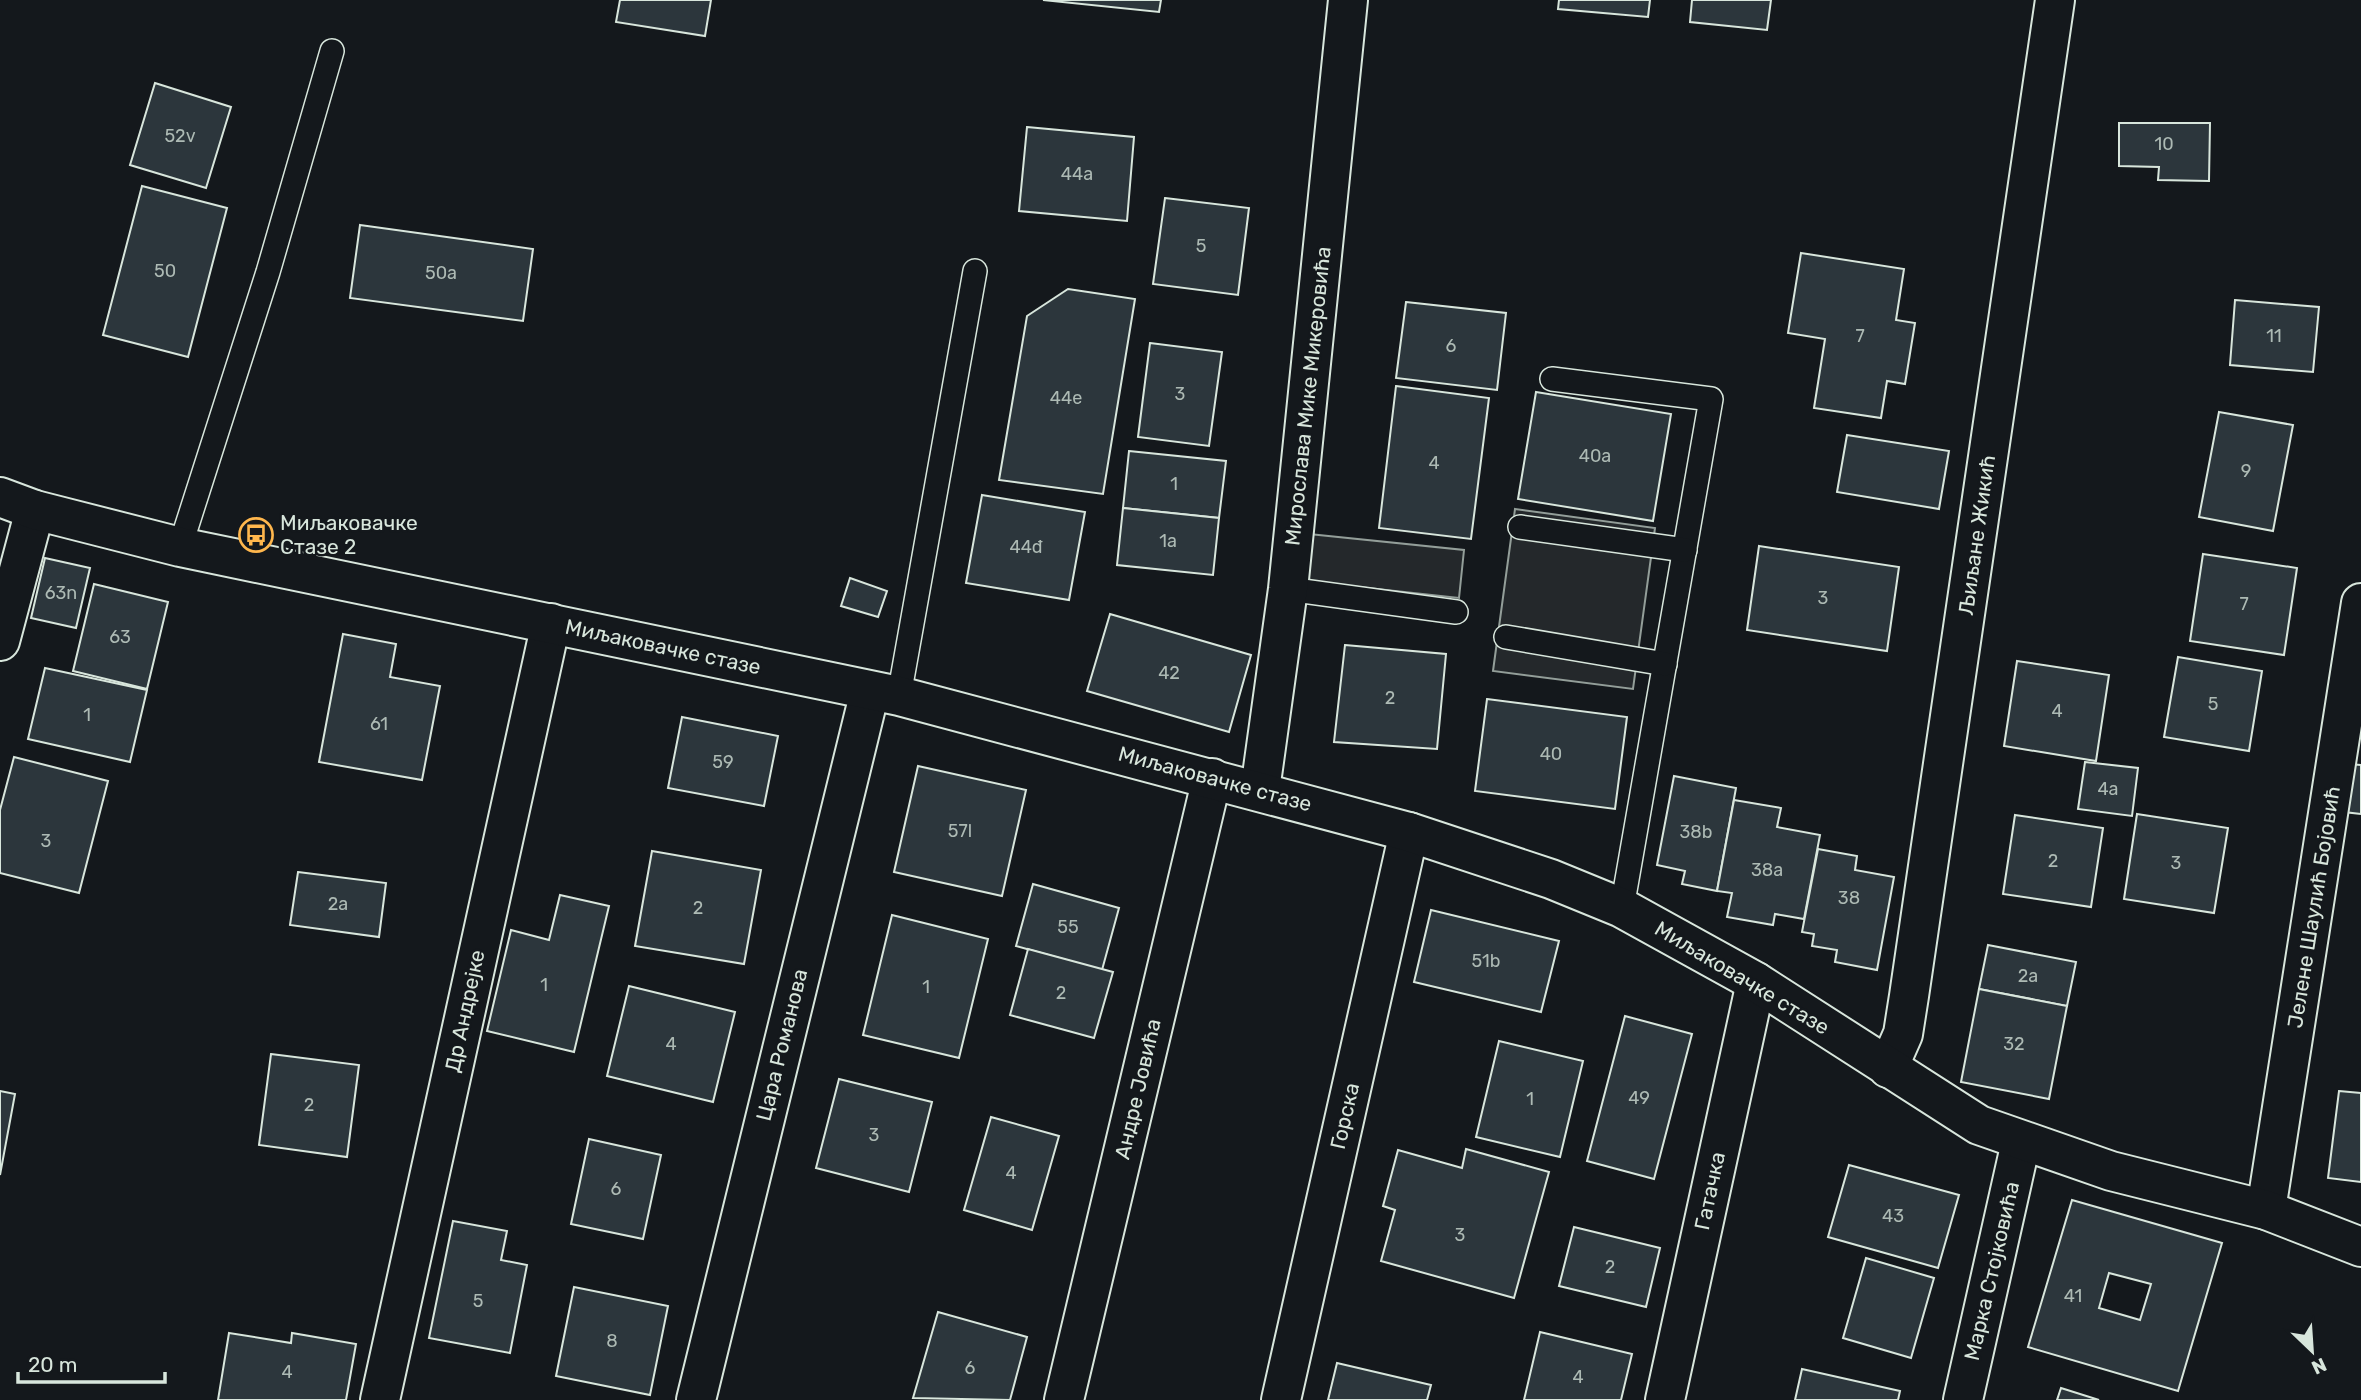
<svg xmlns="http://www.w3.org/2000/svg" width="2361" height="1400" font-family="Rubik,sans-serif">
	<style>
		.parking { fill: #24282b; stroke: #939e99; stroke-width: 2 }
		.building { fill: #2c363c; stroke: #d8e6dc; stroke-width: 2; fill-rule: evenodd }
		.lines { fill: none; stroke-linecap: round; stroke-linejoin: round }
		.lane-casing { stroke: #d8e6dc; stroke-width: 26 }
		.street-casing { stroke: #d8e6dc; stroke-width: 42 }
		.secondary-casing { stroke: #d8e6dc; stroke-width: 42 }
		.lane { stroke: #14181c; stroke-width: 23 }
		.street { stroke: #14181c; stroke-width: 38 }
		.secondary { stroke: #14181c; stroke-width: 38 }
		.labels { text-anchor: middle; stroke-width: 5; stroke-linejoin: round; paint-order: stroke }
		.number-label { font-size: 18px; fill: #adbab4 }
		.street-label { font-size: 21px; fill: #d8e6dc; stroke: #14181c }
		.poi-label { font-size: 21px; fill: #d8e6dc; stroke: #14181c; text-anchor: start }
	</style>
	<rect width="100%" height="100%" fill="#14181c"/>
	<g class="parking">
		<path d="M1515 509 1655 528 1633 689 1493 671Z"/>
		<path d="M1309 534 1464 550 1459 598 1304 581Z"/>
	</g>
	<g class="building">
		<path d="M620 0H711L705 36 616 22Z"/>
		<path d="M1043 0H1161L1159 12Z"/>
		<path d="M1559 0H1650L1648 17 1558 9Z"/>
		<path d="M1692 0H1771L1767 30 1690 22Z"/>
		<path d="M155 83 231 107 206 188 130 165Z"/>
		<path d="M2119 123H2210L2209 181 2158 180 2159 167 2119 166Z"/>
		<path d="M1027 127 1134 137 1127 221 1019 211Z"/>
		<path d="M142 186 227 208 188 357 103 335Z"/>
		<path d="M1165 198 1249 208 1238 295 1153 284Z"/>
		<path d="M360 225 533 249 523 321 350 298Z"/>
		<path d="M1801 253 1904 269 1896 320 1915 323 1905 384 1887 381 1881 418 1814 408 1825 339 1788 333Z"/>
		<path d="M1068 289 1135 299 1103 494 999 480 1027 316Z"/>
		<path d="M2235 300 2319 307 2313 372 2230 365Z"/>
		<path d="M1406 302 1506 313 1497 390 1396 378Z"/>
		<path d="M1150 343 1222 352 1209 446 1138 437Z"/>
		<path d="M1396 386 1489 398 1471 539 1379 528Z"/>
		<path d="M1536 392 1671 414 1653 521 1518 499Z"/>
		<path d="M2219 412 2293 425 2273 531 2199 517Z"/>
		<path d="M1847 435 1949 451 1939 509 1837 492Z"/>
		<path d="M1129 451 1226 461 1219 518 1123 508Z"/>
		<path d="M982 495 1085 512 1069 600 966 583Z"/>
		<path d="M1123 508 1219 518 1213 575 1117 565Z"/>
		<path d="M1759 546 1899 567 1887 651 1747 630Z"/>
		<path d="M2203 554 2297 568 2284 655 2190 641Z"/>
		<path d="M45 558 90 568 76 628 31 618Z"/>
		<path d="M850 578 887 591 878 617 841 606Z"/>
		<path d="M94 584 168 602 147 689 73 671Z"/>
		<path d="M1110 614 1251 655 1229 732 1087 691Z"/>
		<path d="M343 634 396 644 390 677 440 686 422 780 319 762Z"/>
		<path d="M1345 645 1446 654 1437 749 1334 742Z"/>
		<path d="M2178 657 2262 671 2249 751 2164 737Z"/>
		<path d="M2017 661 2109 675 2096 761 2004 746Z"/>
		<path d="M45 668 147 690 130 762 28 739Z"/>
		<path d="M1487 699 1627 717 1615 809 1475 791Z"/>
		<path d="M682 717 778 736 764 806 668 788Z"/>
		<path d="M14 757 108 781 79 893 0 873V810Z"/>
		<path d="M2085 762 2138 768 2132 816 2078 809Z"/>
		<path d="M2349 764 2361 765V814L2344 812Z"/>
		<path d="M918 766 1026 790 1002 896 894 872Z"/>
		<path d="M1674 776 1736 788 1717 891 1682 884 1685 871 1657 865Z"/>
		<path d="M1734 800 1781 808 1777 827 1820 835 1804 919 1775 914 1773 925 1727 917 1732 893 1717 891Z"/>
		<path d="M2137 814 2228 828 2214 913 2124 899Z"/>
		<path d="M2015 815 2103 828 2091 907 2003 894Z"/>
		<path d="M1818 849 1857 856 1855 870 1894 877 1877 970 1835 962 1837 950 1812 946 1814 934 1802 932Z"/>
		<path d="M652 851 761 870 744 964 635 946Z"/>
		<path d="M298 872 386 883 379 937 290 925Z"/>
		<path d="M1033 884 1119 908 1102 970 1016 946Z"/>
		<path d="M560 895 609 906 574 1052 487 1031 511 930 549 940Z"/>
		<path d="M1431 910 1559 941 1541 1012 1414 982Z"/>
		<path d="M892 915 988 939 959 1058 863 1035Z"/>
		<path d="M1988 945 2076 962 2067 1006 1979 989Z"/>
		<path d="M1028 949 1113 972 1094 1038 1010 1015Z"/>
		<path d="M629 986 735 1012 713 1102 607 1076Z"/>
		<path d="M1979 989 2067 1006 2049 1099 1961 1082Z"/>
		<path d="M1625 1016 1692 1034 1654 1179 1587 1161Z"/>
		<path d="M1499 1041 1583 1061 1560 1157 1476 1137Z"/>
		<path d="M271 1054 359 1065 347 1157 259 1145Z"/>
		<path d="M839 1079 932 1102 909 1192 816 1168Z"/>
		<path d="M0 1091 15 1094 0 1175Z"/>
		<path d="M2339 1091 2361 1093V1182L2328 1178Z"/>
		<path d="M991 1117 1059 1136 1032 1230 964 1210Z"/>
		<path d="M589 1139 661 1155 643 1239 571 1224Z"/>
		<path d="M1466 1149 1549 1172 1514 1298 1381 1261 1395 1210 1383 1206 1398 1150 1462 1168Z"/>
		<path d="M1849 1165 1959 1195 1938 1268 1828 1237Z"/>
		<path d="M2072 1200 2222 1243 2178 1391 2028 1347ZM2109 1273 2151 1284 2140 1320 2099 1308Z"/>
		<path d="M453 1221 507 1231 501 1260 527 1265 510 1353 429 1338Z"/>
		<path d="M1574 1227 1660 1248 1646 1307 1559 1286Z"/>
		<path d="M1866 1258 1934 1278 1911 1358 1843 1338Z"/>
		<path d="M574 1287 668 1306 650 1395 556 1376Z"/>
		<path d="M938 1312 1027 1337 1010 1400 913 1398Z"/>
		<path d="M1540 1332 1632 1354 1621 1400H1524Z"/>
		<path d="M229 1333 291 1343 292 1333 356 1344 346 1400H218Z"/>
		<path d="M1337 1363 1431 1385 1427 1400H1328Z"/>
		<path d="M1802 1369 1900 1391 1898 1400H1795Z"/>
		<path d="M2061 1388 2099 1400H2057Z"/>
	</g>
	<g class="lines">
		<g class="lane-casing">
			<g id="lane">
				<path d="M1552 379 1711 399 1622 908"/>
				<path d="M1520 527 1685 550"/>
				<path d="M180 547 268 272 332 51"/>
				<path d="M1288 589 1456 612"/>
				<path d="M1506 637 1665 664"/>
				<path d="M899 696 975 271"/>
			</g>
		</g>
		<g class="street-casing">
			<g id="street">
				<path d="M0 641 35 510"/>
				<path d="M1260 790 1288 589 1348 0"/>
				<path d="M1888 1068 1903 1034 1909 996 2055 0"/>
				<path d="M2266 1210 2361 603"/>
				<path d="M380 1400 551 623"/>
				<path d="M696 1400 870 691"/>
				<path d="M1064 1400 1212 778"/>
				<path d="M1281 1400 1409 832"/>
				<path d="M1665 1400 1756 982"/>
				<path d="M1963 1400 2021 1142"/>
			</g>
		</g>
		<g class="secondary-casing">
			<path id="secondary" d="M0 497 35 510 180 547 899 696 1409 832 1551 879 1622 908 1756 982 1979 1125 2111 1171 2266 1210 2361 1247"/>
		</g>
		<use href="#lane" class="lane"/>
		<use href="#street" class="street"/>
		<use href="#secondary" class="secondary"/>
	</g>
	<defs>
		<g id="bus-ring" transform="scale(1.75)"><circle r="9.5" fill="#14181c" stroke="#ffb74d" stroke-width="1.5"/><path d="M-5-6H5V4H4V6H2V4H-2V6H-4V4H-5ZM-3.5-4V0h7V-4ZM-3.5 1.2v1.5H-2V1.2ZM2 1.2v1.5H3.5V1.2Z" fill="#ffb74d"/></g>
	</defs>
	<g fill-rule="evenodd">
		<use href="#bus-ring" x="256" y="535"/>
	</g>
	<g class="labels">
		<g class="number-label">
			<text x="180" y="142">52v</text>
			<text x="2164" y="150">10</text>
			<text x="1077" y="180">44a</text>
			<text x="1201" y="252">5</text>
			<text x="165" y="277">50</text>
			<text x="441" y="279">50a</text>
			<text x="1860" y="342">7</text>
			<text x="2274" y="342">11</text>
			<text x="1451" y="352">6</text>
			<text x="1180" y="400">3</text>
			<text x="1066" y="404">44e</text>
			<text x="1595" y="462">40a</text>
			<text x="1434" y="469">4</text>
			<text x="2246" y="477">9</text>
			<text x="1174" y="490">1</text>
			<text x="1168" y="547">1a</text>
			<text x="1026" y="553">44đ</text>
			<text x="61" y="599">63n</text>
			<text x="1823" y="604">3</text>
			<text x="2244" y="610">7</text>
			<text x="120" y="643">63</text>
			<text x="1169" y="679">42</text>
			<text x="1390" y="704">2</text>
			<text x="2213" y="710">5</text>
			<text x="2057" y="717">4</text>
			<text x="87" y="721">1</text>
			<text x="379" y="730">61</text>
			<text x="1551" y="760">40</text>
			<text x="723" y="768">59</text>
			<text x="2108" y="795">4a</text>
			<text x="960" y="837">57l</text>
			<text x="1696" y="838">38b</text>
			<text x="46" y="847">3</text>
			<text x="2053" y="867">2</text>
			<text x="2176" y="869">3</text>
			<text x="1767" y="876">38a</text>
			<text x="1849" y="904">38</text>
			<text x="338" y="910">2a</text>
			<text x="698" y="914">2</text>
			<text x="1068" y="933">55</text>
			<text x="1486" y="967">51b</text>
			<text x="2028" y="982">2a</text>
			<text x="544" y="991">1</text>
			<text x="926" y="993">1</text>
			<text x="1061" y="999">2</text>
			<text x="671" y="1050">4</text>
			<text x="2014" y="1050">32</text>
			<text x="1639" y="1104">49</text>
			<text x="1530" y="1105">1</text>
			<text x="309" y="1111">2</text>
			<text x="874" y="1141">3</text>
			<text x="1011" y="1179">4</text>
			<text x="616" y="1195">6</text>
			<text x="1893" y="1222">43</text>
			<text x="1460" y="1241">3</text>
			<text x="1610" y="1273">2</text>
			<text x="2073" y="1302">41</text>
			<text x="478" y="1307">5</text>
			<text x="612" y="1347">8</text>
			<text x="970" y="1374">6</text>
			<text x="287" y="1378">4</text>
			<text x="1578" y="1383">4</text>
		</g>
		<g class="street-label">
			<text transform="translate(1308 396) rotate(-84)" y="7">Мирослава Мике Микеровића</text>
			<text transform="translate(1977 535) rotate(-82)" y="7">Љиљане Жикић</text>
			<text transform="translate(663 647) rotate(12)" y="7">Миљаковачке стазе</text>
			<text transform="translate(1215 779) rotate(15)" y="7">Миљаковачке стазе</text>
			<text transform="translate(2314 907) rotate(-81)" y="7">Јелене Шаулић Бојовић</text>
			<text transform="translate(1742 978) rotate(31)" y="7">Миљаковачке стазе</text>
			<text transform="translate(465 1011) rotate(-78)" y="7">Др Андрејке</text>
			<text transform="translate(782 1045) rotate(-76)" y="7">Цара Романова</text>
			<text transform="translate(1138 1089) rotate(-77)" y="7">Андре Јовића</text>
			<text transform="translate(1345 1116) rotate(-77)" y="7">Горска</text>
			<text transform="translate(1710 1191) rotate(-78)" y="7">Гатачка</text>
			<text transform="translate(1992 1271) rotate(-77)" y="7">Марка Стојковића</text>
		</g>
		<g class="poi-label">
			<text x="280" y="530">Миљаковачке<tspan x="280" dy="24">Стазе 2</tspan></text>
		</g>
	</g>
	<g transform="translate(2312 1351) rotate(155)" stroke="#14181c" stroke-width="5" paint-order="stroke">
	<path d="M0-5L12 26L0 18L-12 26Z" fill="#d8e6dc"/>
	<text y="-10" font-size="19" font-weight="bold" text-anchor="middle" fill="#d8e6dc">N</text>
	</g>
	<path d="M18 1372v10h147v-10" fill="none" stroke="#d8e6dc" stroke-width="3.5"/>
	<text x="28" y="1372" font-size="21" fill="#d8e6dc" stroke="#14181c" stroke-width="5" paint-order="stroke">20 m</text>
</svg>
